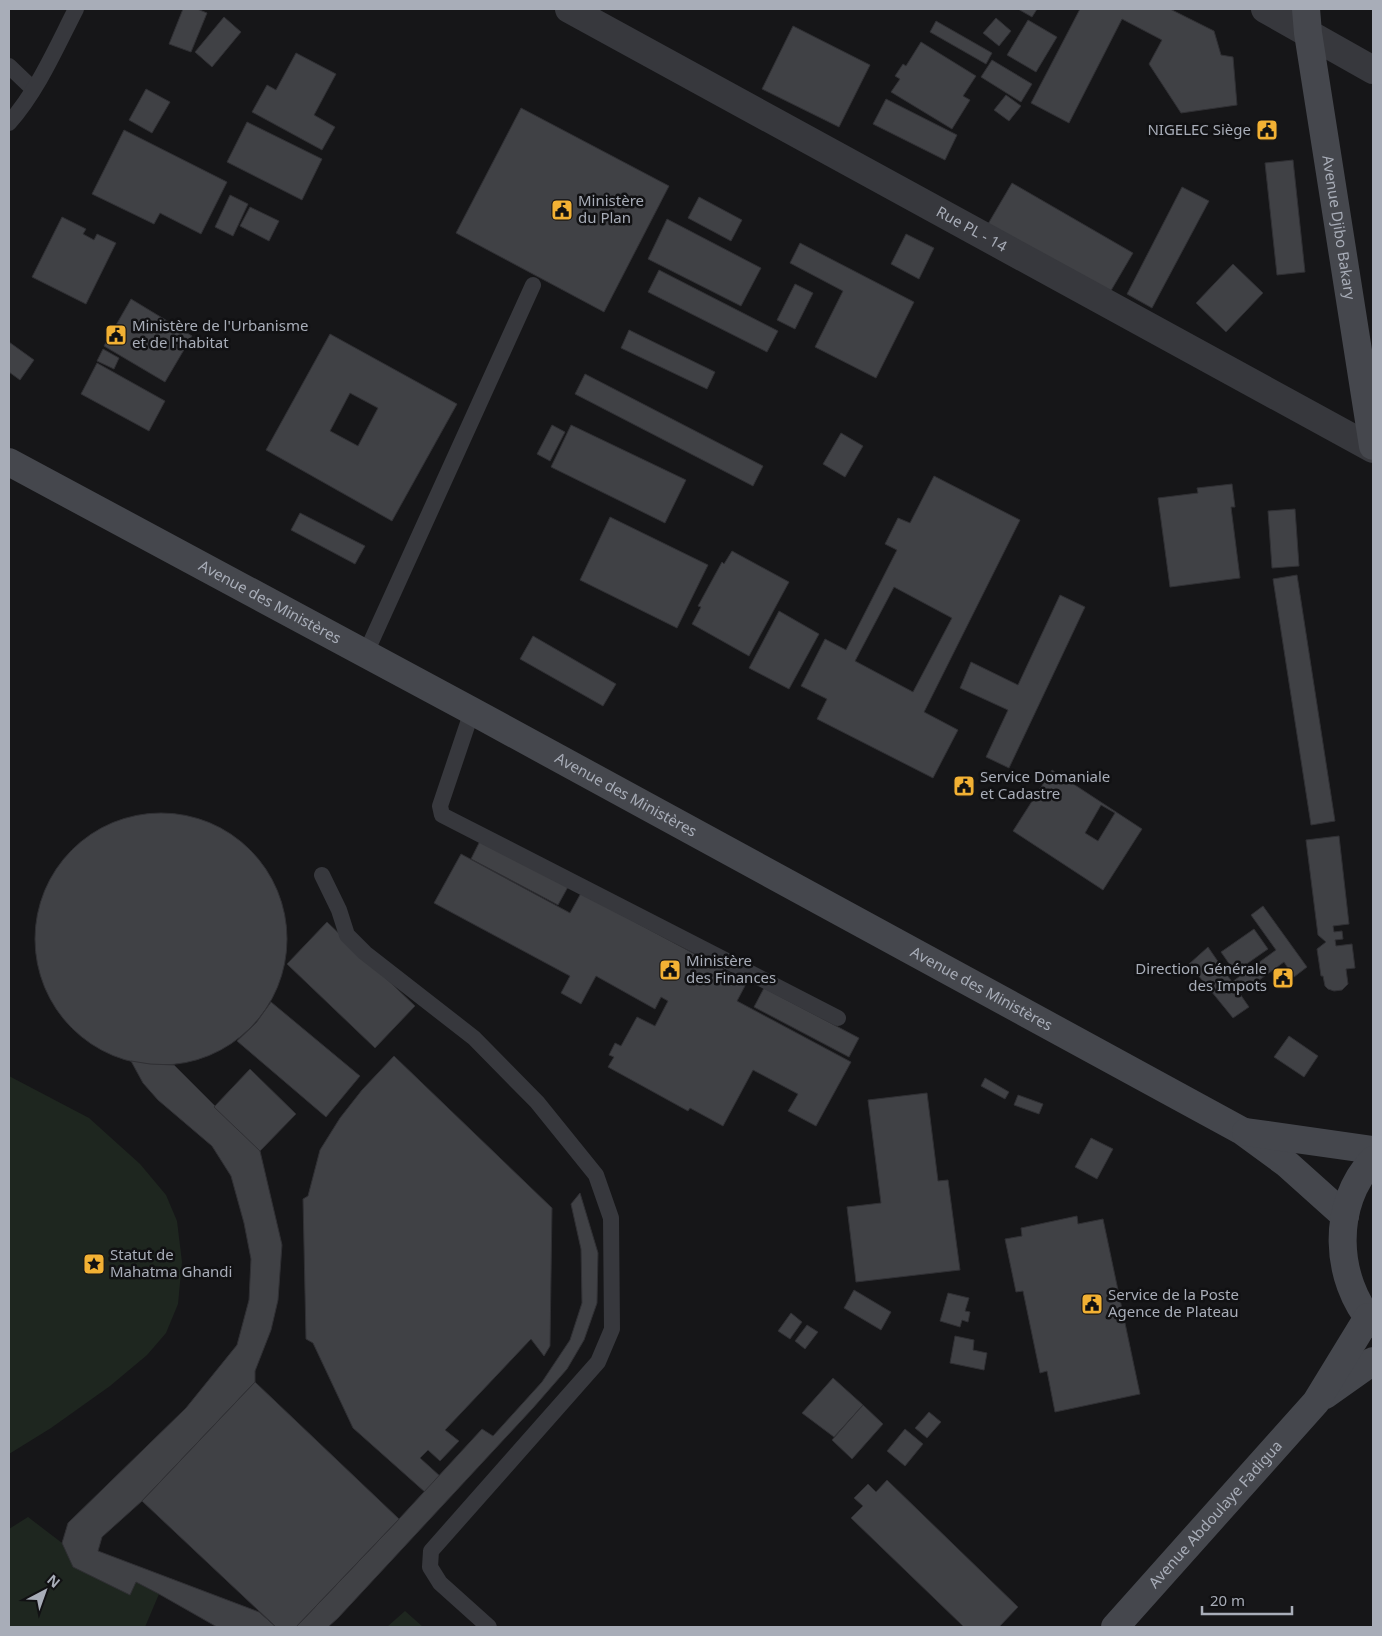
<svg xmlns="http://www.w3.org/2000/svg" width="1382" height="1636" font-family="'Noto Sans',sans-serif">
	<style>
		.green { fill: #1e261f }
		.building { fill: #404145; stroke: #303034; fill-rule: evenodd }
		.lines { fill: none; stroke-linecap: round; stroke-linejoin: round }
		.lane { stroke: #37383d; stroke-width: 16 }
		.street { stroke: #37383d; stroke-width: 28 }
		.secondary { stroke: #45474d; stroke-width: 28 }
		.labels { text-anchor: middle; stroke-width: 5; stroke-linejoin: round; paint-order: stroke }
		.poi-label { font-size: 15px; fill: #a8adb8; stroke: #111113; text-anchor: start }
		.street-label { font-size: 15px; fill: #a8adb8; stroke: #111113 }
	</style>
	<rect width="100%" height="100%" fill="#161618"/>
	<g class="green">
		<path d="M9 1076 89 1118 140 1164 166 1195 177 1221 182 1262 178 1304 166 1333 147 1355 110 1386 51 1428 9 1454Z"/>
		<path d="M28 1517 62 1543 73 1567 129 1594 136 1582 159 1594 145 1627H9V1529Z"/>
		<path d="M405 1611 423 1627H387Z"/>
	</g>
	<g class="building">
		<path d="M183 9H197L207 13 191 52 169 44Z"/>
		<path d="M1018 9H1037L1032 17Z"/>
		<path d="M1080 9H1170L1214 31 1221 55 1233 57 1237 105 1181 113 1149 64 1162 40 1122 19 1069 123 1031 103Z"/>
		<path d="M224 17 241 32 212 67 195 52Z"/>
		<path d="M996 18 1011 31 999 46 983 33Z"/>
		<path d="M1028 20 1057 37 1036 72 1007 55Z"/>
		<path d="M936 21 992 53 986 64 930 32Z"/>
		<path d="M793 26 870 65 839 127 762 89Z"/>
		<path d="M921 42 976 76 963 96 970 100 952 129 891 92 900 79 895 76 903 64 906 66Z"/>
		<path d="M296 53 336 74 314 115 335 127 322 150 252 112 267 85 276 90Z"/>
		<path d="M992 60 1032 84 1021 102 981 77Z"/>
		<path d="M146 89 170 102 152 133 129 120Z"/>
		<path d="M1006 95 1021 106 1009 121 994 110Z"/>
		<path d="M886 99 957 135 945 160 873 124Z"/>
		<path d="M521 108 669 186 604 312 456 233Z"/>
		<path d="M247 122 322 159 302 200 227 162Z"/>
		<path d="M124 130 227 182 201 234 160 213 154 224 92 194Z"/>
		<path d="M1293 160 1305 272 1277 275 1265 163Z"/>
		<path d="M1012 183 1133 253 1109 294 988 224Z"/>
		<path d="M1182 187 1209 201 1152 308 1127 294Z"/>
		<path d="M230 195 248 204 233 236 215 227Z"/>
		<path d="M699 197 742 220 731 241 688 218Z"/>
		<path d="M250 207 279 221 269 241 240 226Z"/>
		<path d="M62 217 86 229 83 234 94 240 97 234 116 243 86 304 32 277Z"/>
		<path d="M667 219 761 268 741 306 648 259Z"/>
		<path d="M906 234 934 248 919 279 891 264Z"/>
		<path d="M800 243 914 302 876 378 815 347 843 291 790 263Z"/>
		<path d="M1233 264 1263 293 1226 332 1196 303Z"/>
		<path d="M659 270 778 331 767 352 648 292Z"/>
		<path d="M795 284 813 293 795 329 777 320Z"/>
		<path d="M131 299 192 336 165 382 104 346Z"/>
		<path d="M629 330 715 372 707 389 621 348Z"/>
		<path d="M330 334 457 404 392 521 266 450ZM350 393 378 408 358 446 330 431Z"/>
		<path d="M9 342 34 360 20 380 9 372Z"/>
		<path d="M103 349 119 358 114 369 97 361Z"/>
		<path d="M97 363 165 401 149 431 81 394Z"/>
		<path d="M585 374 763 466 753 486 575 394Z"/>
		<path d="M552 425 565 432 550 461 537 454Z"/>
		<path d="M571 425 686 480 665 523 551 467Z"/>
		<path d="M841 433 863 446 845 477 823 464Z"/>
		<path d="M934 476 1020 520 924 712 958 730 933 778 817 719 827 699 801 686 825 639 846 650 897 550 885 544 898 518 910 523ZM894 587 952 618 913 692 855 661Z"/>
		<path d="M1232 484 1235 507H1231L1240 578 1170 587 1158 498 1198 493 1197 488Z"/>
		<path d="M1295 509 1299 566 1272 568 1268 511Z"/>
		<path d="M300 513 365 546 355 564 291 530Z"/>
		<path d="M610 517 708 565 677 628 580 580Z"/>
		<path d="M732 551 789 582 749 656 692 624 701 607 698 606 722 562 724 564Z"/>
		<path d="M1297 575 1335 821 1311 825 1273 579Z"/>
		<path d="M1060 595 1085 607 1009 768 986 757 1008 710 960 688 971 662 1018 685Z"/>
		<path d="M779 611 819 634 789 689 749 668Z"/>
		<path d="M533 636 616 684 603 706 520 659Z"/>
		<path d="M1052 770 1142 829 1103 890 1013 831ZM1101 805 1115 813 1098 841 1085 833Z"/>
		<circle cx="161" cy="939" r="126"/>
		<path d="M1339 836 1349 924 1333 926 1334 932 1342 931 1343 939 1335 940 1336 946 1352 944 1355 968 1346 969 1348 984 1342 990 1334 991 1328 989 1325 986 1323 976H1321L1317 949 1326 942 1318 935 1306 840Z"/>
		<path d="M481 839 569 885 558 905 471 859Z"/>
		<path d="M461 854 570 913 581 893 747 982 737 1001 851 1062 816 1126 788 1111 798 1094 753 1070 723 1126 690 1108 688 1111 608 1067 614 1057 609 1055 615 1043 621 1046 637 1017 655 1026 668 1001 661 997 655 1009 596 976 581 1004 561 993 570 976 434 903Z"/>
		<path d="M1263 906 1307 967 1294 977 1284 962 1240 994 1249 1007 1233 1018 1189 964 1208 947 1232 982 1276 950 1251 915Z"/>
		<path d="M327 922 415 1006 375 1048 287 964Z"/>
		<path d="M1254 929 1268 949 1235 972 1221 952Z"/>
		<path d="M764 988 859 1038 849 1057 754 1007Z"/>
		<path d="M271 1002 360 1076 326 1117 237 1041 256 1023Z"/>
		<path d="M1289 1036 1318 1056 1304 1077 1274 1057Z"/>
		<path d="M394 1056 552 1208 550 1346 544 1356 531 1339 445 1430 459 1441 440 1461 428 1450 420 1458 441 1477 426 1493 353 1428 313 1343 306 1339 303 1199 308 1196 320 1150 340 1118 362 1090Z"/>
		<path d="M131 1061 150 1064 174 1065 260 1151 282 1245 278 1300 271 1330 255 1371V1382L142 1501 102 1537 98 1551 259 1612 276 1627H217L159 1594 136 1582 130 1595 73 1567 62 1543 68 1523 186 1408 237 1345 249 1300 251 1259 244 1223 231 1176 212 1146 158 1100 143 1083Z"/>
		<path d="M250 1069 296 1114 260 1151 214 1107Z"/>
		<path d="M985 1078 1009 1092 1005 1099 981 1086Z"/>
		<path d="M927 1093 938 1181 948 1180 960 1270 856 1282 847 1207 881 1203 868 1100Z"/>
		<path d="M1018 1095 1043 1104 1039 1114 1014 1105Z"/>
		<path d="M1091 1138 1113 1149 1097 1179 1075 1167Z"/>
		<path d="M580 1193 598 1253 597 1303 584 1340 567 1369 533 1408 338 1618 328 1627H296L399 1519 482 1429 493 1436 542 1382 570 1340 582 1303 581 1249 571 1204Z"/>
		<path d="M1077 1216 1078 1224 1103 1219 1140 1394 1055 1412 1047 1371 1040 1373 1023 1291 1016 1292 1005 1239 1022 1236 1021 1228Z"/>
		<path d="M854 1290 891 1312 881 1330 844 1308Z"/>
		<path d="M948 1293 969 1298 965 1311 970 1312 968 1322 962 1320 960 1327 940 1321Z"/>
		<path d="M791 1313 802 1322 790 1339 778 1331Z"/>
		<path d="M807 1325 818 1332 805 1349 795 1341Z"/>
		<path d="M955 1336 974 1340 973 1350 987 1353 984 1370 950 1363Z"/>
		<path d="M833 1378 863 1405 834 1437 802 1413Z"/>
		<path d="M255 1382 399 1519 296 1627H276L142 1501Z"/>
		<path d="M863 1405 883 1424 852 1459 832 1440Z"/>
		<path d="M929 1412 941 1422 927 1438 915 1428Z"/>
		<path d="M905 1429 923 1444 905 1466 887 1451Z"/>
		<path d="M887 1480 1018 1607 999 1627H964L851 1518 863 1506 854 1498 868 1484 876 1492Z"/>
	</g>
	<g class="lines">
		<g class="lane">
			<path d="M9 66 33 89"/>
			<path d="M9 123C38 90 56 48 76 9"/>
			<path d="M365 655 533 285"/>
			<path d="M472 711 440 806 442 815 838 1018"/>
			<path d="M322 875 339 910 347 935 365 953 474 1038 537 1102 596 1175 611 1218 612 1329 598 1362 431 1551 430 1567 440 1583 489 1627"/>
		</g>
		<g class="street">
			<path id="s1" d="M569 9 1373 449"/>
			<path d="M1265 9 1373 70"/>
		</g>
		<g class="secondary">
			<path id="s2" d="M1306 9 1308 33 1373 446"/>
			<path id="s3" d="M9 462 472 711 1242 1131 1287 1164 1345 1216"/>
			<path d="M1246 1132 1373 1150"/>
			<path d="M1373 1160C1331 1204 1334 1279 1373 1324"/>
			<path d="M1325 1395 1373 1361"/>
			<path id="s4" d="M1115 1627 1316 1402 1368 1317"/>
		</g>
	</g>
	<defs>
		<g id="civic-square" transform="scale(1.125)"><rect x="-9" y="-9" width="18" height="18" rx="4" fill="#f2b134" stroke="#111113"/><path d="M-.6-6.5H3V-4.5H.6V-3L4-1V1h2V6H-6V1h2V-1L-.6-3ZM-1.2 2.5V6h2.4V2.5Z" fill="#111"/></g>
		<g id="sight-square" transform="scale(1.125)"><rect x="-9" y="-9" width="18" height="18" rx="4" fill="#f2b134" stroke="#111113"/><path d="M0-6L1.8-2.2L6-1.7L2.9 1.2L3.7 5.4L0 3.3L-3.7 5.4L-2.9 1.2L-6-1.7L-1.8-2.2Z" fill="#111"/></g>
	</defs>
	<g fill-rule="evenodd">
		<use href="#civic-square" x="1267" y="130"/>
		<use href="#civic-square" x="562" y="210"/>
		<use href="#civic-square" x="116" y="335"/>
		<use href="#civic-square" x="964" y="786"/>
		<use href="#civic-square" x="670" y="970"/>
		<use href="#civic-square" x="1283" y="978"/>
		<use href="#sight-square" x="94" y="1264"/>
		<use href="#civic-square" x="1092" y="1304"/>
	</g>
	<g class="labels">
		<g class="poi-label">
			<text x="1251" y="135" text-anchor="end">NIGELEC Siège</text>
			<text x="578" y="206">Ministère<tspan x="578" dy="17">du Plan</tspan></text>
			<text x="132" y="331">Ministère de l'Urbanisme<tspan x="132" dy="17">et de l'habitat</tspan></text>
			<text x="980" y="782">Service Domaniale<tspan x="980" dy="17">et Cadastre</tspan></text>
			<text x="686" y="966">Ministère<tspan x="686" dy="17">des Finances</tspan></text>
			<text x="1267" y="974" text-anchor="end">Direction Générale<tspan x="1267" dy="17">des Impots</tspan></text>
			<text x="110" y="1260">Statut de<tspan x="110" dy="17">Mahatma Ghandi</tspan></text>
			<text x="1108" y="1300">Service de la Poste<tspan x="1108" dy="17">Agence de Plateau</tspan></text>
		</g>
		<g class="street-label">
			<text dy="5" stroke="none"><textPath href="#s2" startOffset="221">Avenue Djibo Bakary</textPath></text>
			<text dy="5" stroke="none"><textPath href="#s1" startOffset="459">Rue PL - 14</textPath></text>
			<text dy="5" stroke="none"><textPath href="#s3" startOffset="296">Avenue des Ministères</textPath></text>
			<text dy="5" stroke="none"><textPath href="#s3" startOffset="701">Avenue des Ministères</textPath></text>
			<text dy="5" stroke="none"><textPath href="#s3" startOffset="1106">Avenue des Ministères</textPath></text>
			<text dy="5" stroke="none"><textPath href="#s4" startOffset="151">Avenue Abdoulaye Fadigua</textPath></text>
		</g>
	</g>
	<rect width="1382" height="1636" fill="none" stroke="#a8adb8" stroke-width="20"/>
	<g transform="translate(45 1591) rotate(41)" stroke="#111113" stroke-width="4" paint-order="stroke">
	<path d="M0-4L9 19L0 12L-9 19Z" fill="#a8adb8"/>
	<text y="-8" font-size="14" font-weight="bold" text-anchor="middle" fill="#a8adb8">N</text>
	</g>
	<path d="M1202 1606v8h90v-8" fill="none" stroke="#a8adb8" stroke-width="2.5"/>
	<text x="1210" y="1606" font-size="15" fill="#a8adb8" stroke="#111113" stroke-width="4" paint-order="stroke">20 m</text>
</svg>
